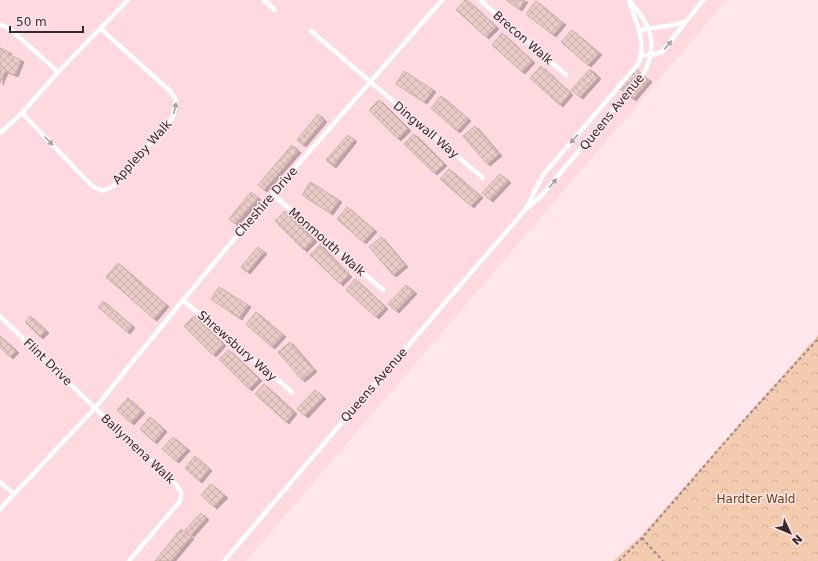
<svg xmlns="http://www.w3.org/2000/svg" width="818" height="561" font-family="'DejaVu Sans',sans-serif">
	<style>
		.built { fill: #ffd9e0 }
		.forest { fill: url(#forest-crowns) }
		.building { fill: url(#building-cross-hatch); stroke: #caaea9; filter: url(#shadow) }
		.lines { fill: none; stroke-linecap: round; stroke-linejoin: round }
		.path { stroke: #988689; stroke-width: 2; stroke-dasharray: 3 3; stroke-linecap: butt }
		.lane { stroke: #fff; stroke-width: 4.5 }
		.oneway { fill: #a39e9f }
		.labels { text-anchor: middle; stroke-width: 3; stroke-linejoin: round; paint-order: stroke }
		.street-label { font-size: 12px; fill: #33282a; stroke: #ffe7eb }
		.park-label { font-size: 12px; fill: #72400f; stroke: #ffe7eb }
	</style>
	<defs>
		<pattern id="forest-crowns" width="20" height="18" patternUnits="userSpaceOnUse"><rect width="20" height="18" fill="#f3cbae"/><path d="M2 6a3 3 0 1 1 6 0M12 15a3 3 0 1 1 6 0" fill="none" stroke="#d1ae96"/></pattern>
		<pattern id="building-cross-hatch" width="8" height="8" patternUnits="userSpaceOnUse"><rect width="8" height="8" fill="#e9ccc6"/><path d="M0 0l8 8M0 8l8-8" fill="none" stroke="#c8afaa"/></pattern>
		<filter id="shadow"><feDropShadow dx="3" dy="2" stdDeviation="0" flood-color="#0004"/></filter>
	</defs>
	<rect width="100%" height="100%" fill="#ffe7eb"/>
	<path class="built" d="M0 0H727L246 561H0Z"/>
	<path class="forest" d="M818 335V561H613L640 537Z"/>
	<g class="building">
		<path d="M465 0H467L496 27 486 37 456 10Z"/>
		<path d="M506 0H525L519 9Z"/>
		<path d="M536 1 563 23 553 35 526 14Z"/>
		<path d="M572 30 599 53 588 65 561 42Z"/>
		<path d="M502 33 532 61 522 72 492 45Z"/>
		<path d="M0 48 9 52 8 54 21 60 15 75 5 71 0 83Z"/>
		<path d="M541 66 570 93 560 105 530 78Z"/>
		<path d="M634 68 649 80 633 99 618 87Z"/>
		<path d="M590 69 598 77 580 97 571 90Z"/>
		<path d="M404 71 433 90 424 102 396 84Z"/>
		<path d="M441 96 468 119 457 131 431 108Z"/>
		<path d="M379 100 408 129 398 139 369 110Z"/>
		<path d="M318 114 324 120 303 145 297 140Z"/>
		<path d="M475 126 499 154 487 164 463 136Z"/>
		<path d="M414 134 444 164 434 173 404 144Z"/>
		<path d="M348 135 354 140 333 166 326 160Z"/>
		<path d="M292 145 298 151 264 190 258 185Z"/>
		<path d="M449 169 480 196 471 206 440 179Z"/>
		<path d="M500 174 508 181 490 200 482 193Z"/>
		<path d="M310 182 339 200 330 213 302 195Z"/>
		<path d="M251 192 258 198 235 224 229 219Z"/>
		<path d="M347 207 374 230 363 242 337 219Z"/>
		<path d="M285 211 314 240 304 250 275 221Z"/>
		<path d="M381 237 405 265 393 275 369 247Z"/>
		<path d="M320 245 349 275 340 284 310 255Z"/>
		<path d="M258 247 264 252 247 272 241 267Z"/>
		<path d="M118 263 166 305 154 319 106 277Z"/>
		<path d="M355 279 385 307 376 317 346 290Z"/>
		<path d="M406 285 414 292 396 311 388 304Z"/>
		<path d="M219 287 248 305 239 318 211 299Z"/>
		<path d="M103 301 132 326 127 332 98 307Z"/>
		<path d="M256 312 283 335 272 347 246 324Z"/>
		<path d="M30 316 46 331 40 337 25 322Z"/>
		<path d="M194 316 223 344 213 355 184 326Z"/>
		<path d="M0 336 16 351 10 357 0 347Z"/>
		<path d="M290 342 314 370 302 380 278 352Z"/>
		<path d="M229 350 259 379 249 389 219 359Z"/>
		<path d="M264 384 294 412 286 422 255 394Z"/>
		<path d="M315 390 323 397 305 416 297 409Z"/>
		<path d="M128 398 142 411 131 423 117 410Z"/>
		<path d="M150 417 164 430 154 442 140 429Z"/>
		<path d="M173 437 187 449 176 461 162 449Z"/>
		<path d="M195 456 209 469 199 481 185 468Z"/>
		<path d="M211 484 225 496 214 507 201 495Z"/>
		<path d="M201 513 206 518 191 535 185 530Z"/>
		<path d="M181 529 191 537 171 561H155Z"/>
	</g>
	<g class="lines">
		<g class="path">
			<path d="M642 538 663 561"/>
			<path d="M619 561 642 538 745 419 818 339"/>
		</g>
		<g class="lane">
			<path d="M264 0 275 10"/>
			<path d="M480 0 566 75"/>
			<path d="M0 24 10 29 58 72"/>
			<path d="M638 30 674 25 686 21"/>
			<path d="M311 31 483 178"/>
			<path d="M641 55H651L662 52 703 0"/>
			<path d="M22 113 92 186 103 191 114 186 173 117 176 100 170 91 101 29"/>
			<path d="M0 133 22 113 58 72 128 0"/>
			<path d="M272 194 383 290"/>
			<path d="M526 208 543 175 638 64C647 45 636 20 629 2"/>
			<path d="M183 300 292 392"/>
			<path d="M0 316 95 408 183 300 272 194 442 0"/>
			<path d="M0 482 13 493"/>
			<path d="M0 509 95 408 174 482 181 492 180 501 129 561"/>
			<path d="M224 561 344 420 525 210 541 196 644 73C659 43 650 24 629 0"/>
		</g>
	</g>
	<defs><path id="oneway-solid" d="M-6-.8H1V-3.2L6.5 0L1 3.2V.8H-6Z"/></defs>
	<g class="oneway">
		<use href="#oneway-solid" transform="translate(668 45) rotate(-49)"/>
		<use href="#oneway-solid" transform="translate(175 108) rotate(-78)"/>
		<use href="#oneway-solid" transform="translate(574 139) rotate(132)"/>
		<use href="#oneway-solid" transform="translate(49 141) rotate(46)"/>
		<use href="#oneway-solid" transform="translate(553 183) rotate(-50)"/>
	</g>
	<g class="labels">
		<g class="street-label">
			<text transform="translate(523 38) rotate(41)" y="4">Brecon Walk</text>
			<text transform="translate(612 112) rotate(-51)" y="4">Queens Avenue</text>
			<text transform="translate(426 130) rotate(40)" y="4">Dingwall Way</text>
			<text transform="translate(142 152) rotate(-48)" y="4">Appleby Walk</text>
			<text transform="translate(266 202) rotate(-49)" y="4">Cheshire Drive</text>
			<text transform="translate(327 242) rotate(41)" y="4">Monmouth Walk</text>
			<text transform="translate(237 346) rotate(41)" y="4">Shrewsbury Way</text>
			<text transform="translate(48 362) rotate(44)" y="4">Flint Drive</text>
			<text transform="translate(374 385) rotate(-49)" y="4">Queens Avenue</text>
			<text transform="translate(138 449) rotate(43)" y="4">Ballymena Walk</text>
		</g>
		<g class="park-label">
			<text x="756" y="503">Hardter Wald</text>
		</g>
	</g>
	<g transform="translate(790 533) rotate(134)" stroke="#ffe7eb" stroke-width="3" paint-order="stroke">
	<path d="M0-3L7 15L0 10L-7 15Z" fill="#33282a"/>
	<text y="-6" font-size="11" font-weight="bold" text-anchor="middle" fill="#33282a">N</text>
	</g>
	<path d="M10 26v6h73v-6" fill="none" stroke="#33282a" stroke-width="2"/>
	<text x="16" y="26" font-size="12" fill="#33282a" stroke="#ffe7eb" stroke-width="3" paint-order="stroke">50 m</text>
</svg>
